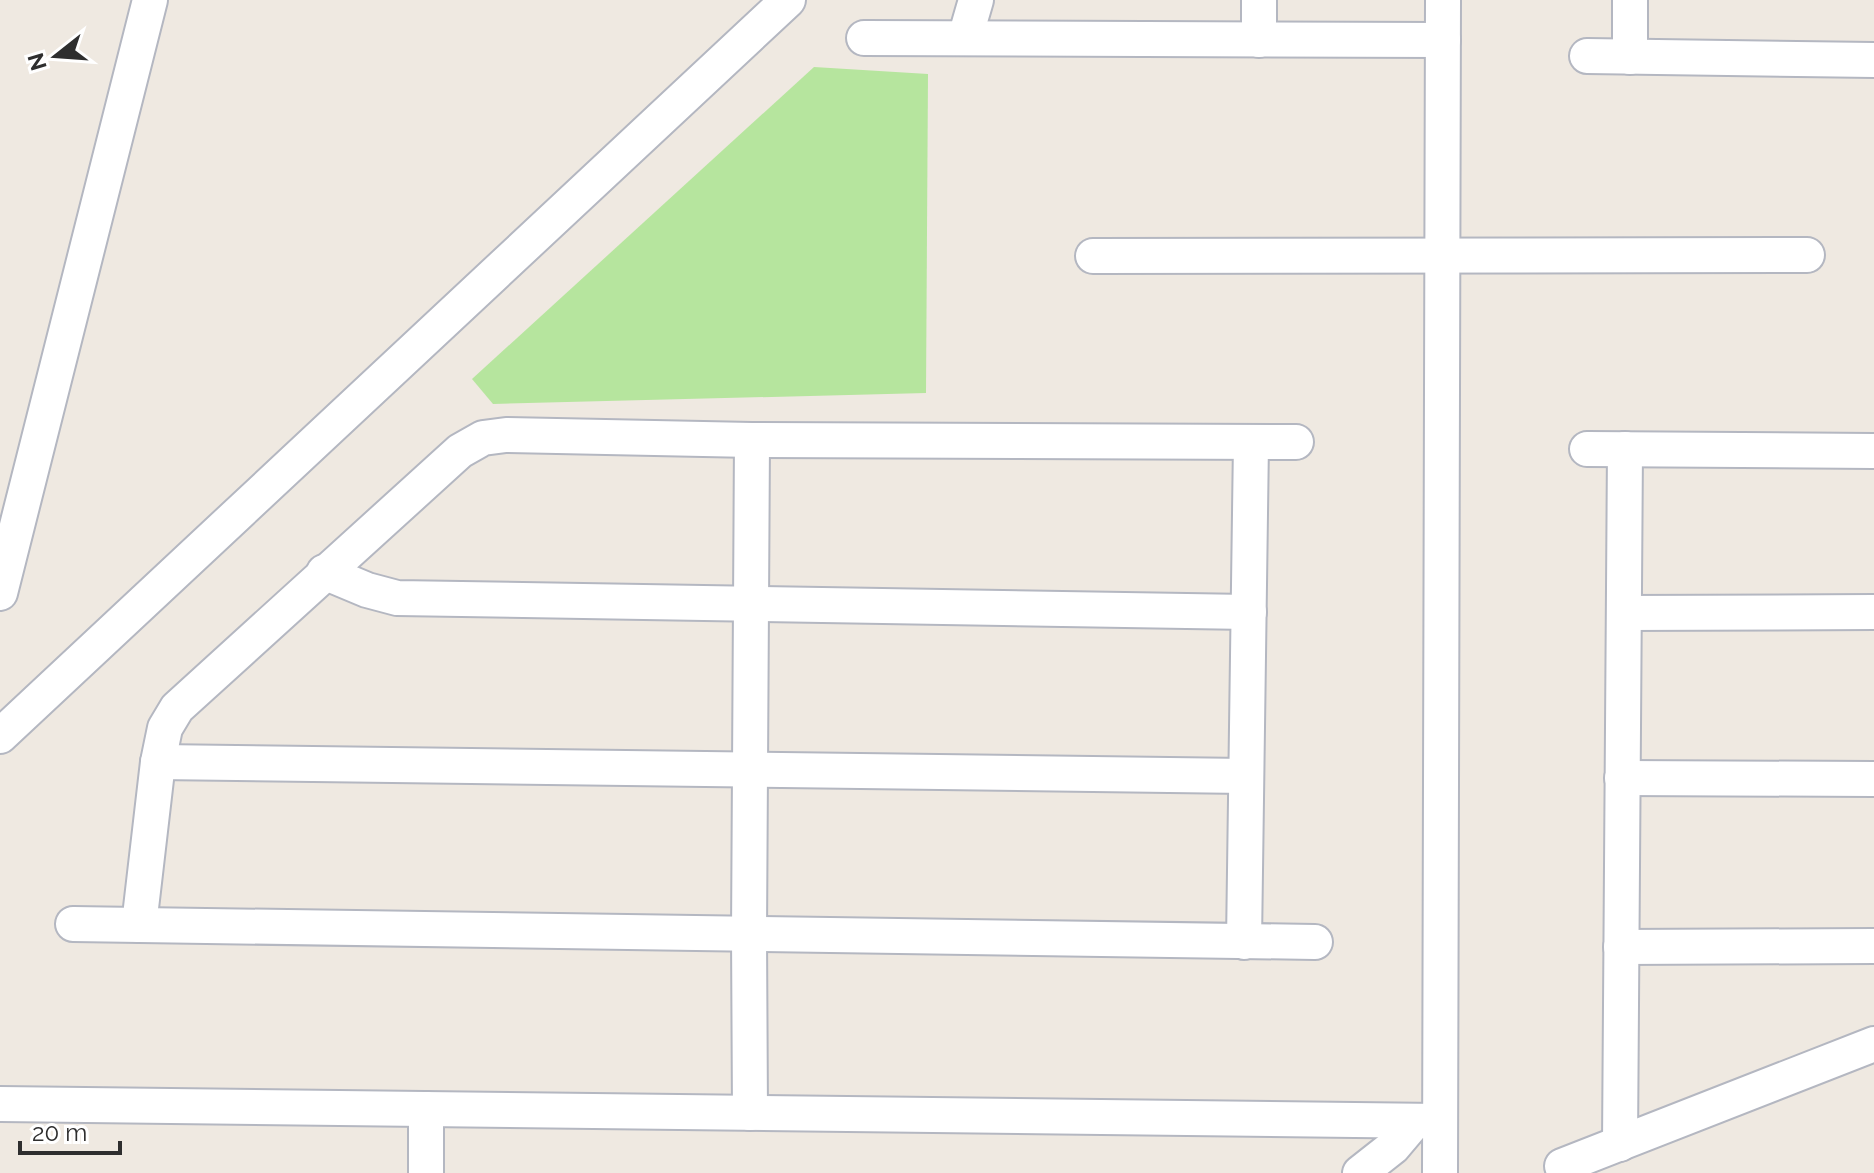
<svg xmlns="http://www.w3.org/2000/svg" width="1874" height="1173" font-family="Raleway,sans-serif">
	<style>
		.green { fill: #b6e59e }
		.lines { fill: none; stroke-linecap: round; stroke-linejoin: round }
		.minor-casing { stroke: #b4b7c1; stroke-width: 38 }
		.minor { stroke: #fff; stroke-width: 34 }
	</style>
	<rect width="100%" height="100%" fill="#efe9e1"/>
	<path class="green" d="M814 67 928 74 926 393 493 404 472 379Z"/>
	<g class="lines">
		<g class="minor-casing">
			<g id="minor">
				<path d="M1259 0V40"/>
				<path d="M864 38 1443 40"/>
				<path d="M965 38 976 0"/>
				<path d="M1587 56 1874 60"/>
				<path d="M1630 57V0"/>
				<path d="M1093 256 1807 255"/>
				<path d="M1587 449 1874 451"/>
				<path d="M324 572 367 590 397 598 1249 612"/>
				<path d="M0 593 150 0"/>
				<path d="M1624 613 1874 612"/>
				<path d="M0 736 788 0"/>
				<path d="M158 762 1246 776"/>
				<path d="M1622 778 1874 779"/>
				<path d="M73 924 1315 942"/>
				<path d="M139 925 158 762 165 728 177 708 460 451 483 438 506 435 752 440 1296 442"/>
				<path d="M1244 942 1251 442"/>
				<path d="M1621 947 1874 946"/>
				<path d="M0 1104 1440 1121"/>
				<path d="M750 1113 749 934 752 440"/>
				<path d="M1620 1144 1625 449"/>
				<path d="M1562 1166 1874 1044"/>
				<path d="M426 1173V1109"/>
				<path d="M1360 1173 1393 1147 1415 1121"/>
				<path d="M1440 1173 1443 0"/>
			</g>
		</g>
		<use href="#minor" class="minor"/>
	</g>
	<g transform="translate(56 56) rotate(253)" stroke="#ffffff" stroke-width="6" paint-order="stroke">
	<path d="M0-6L14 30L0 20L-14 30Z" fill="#2e2e2e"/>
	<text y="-12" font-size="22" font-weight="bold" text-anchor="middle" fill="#2e2e2e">N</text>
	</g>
	<path d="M20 1141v12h100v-12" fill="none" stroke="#2e2e2e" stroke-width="4"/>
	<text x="32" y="1141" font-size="24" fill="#2e2e2e" stroke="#ffffff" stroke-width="6" paint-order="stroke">20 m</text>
</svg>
